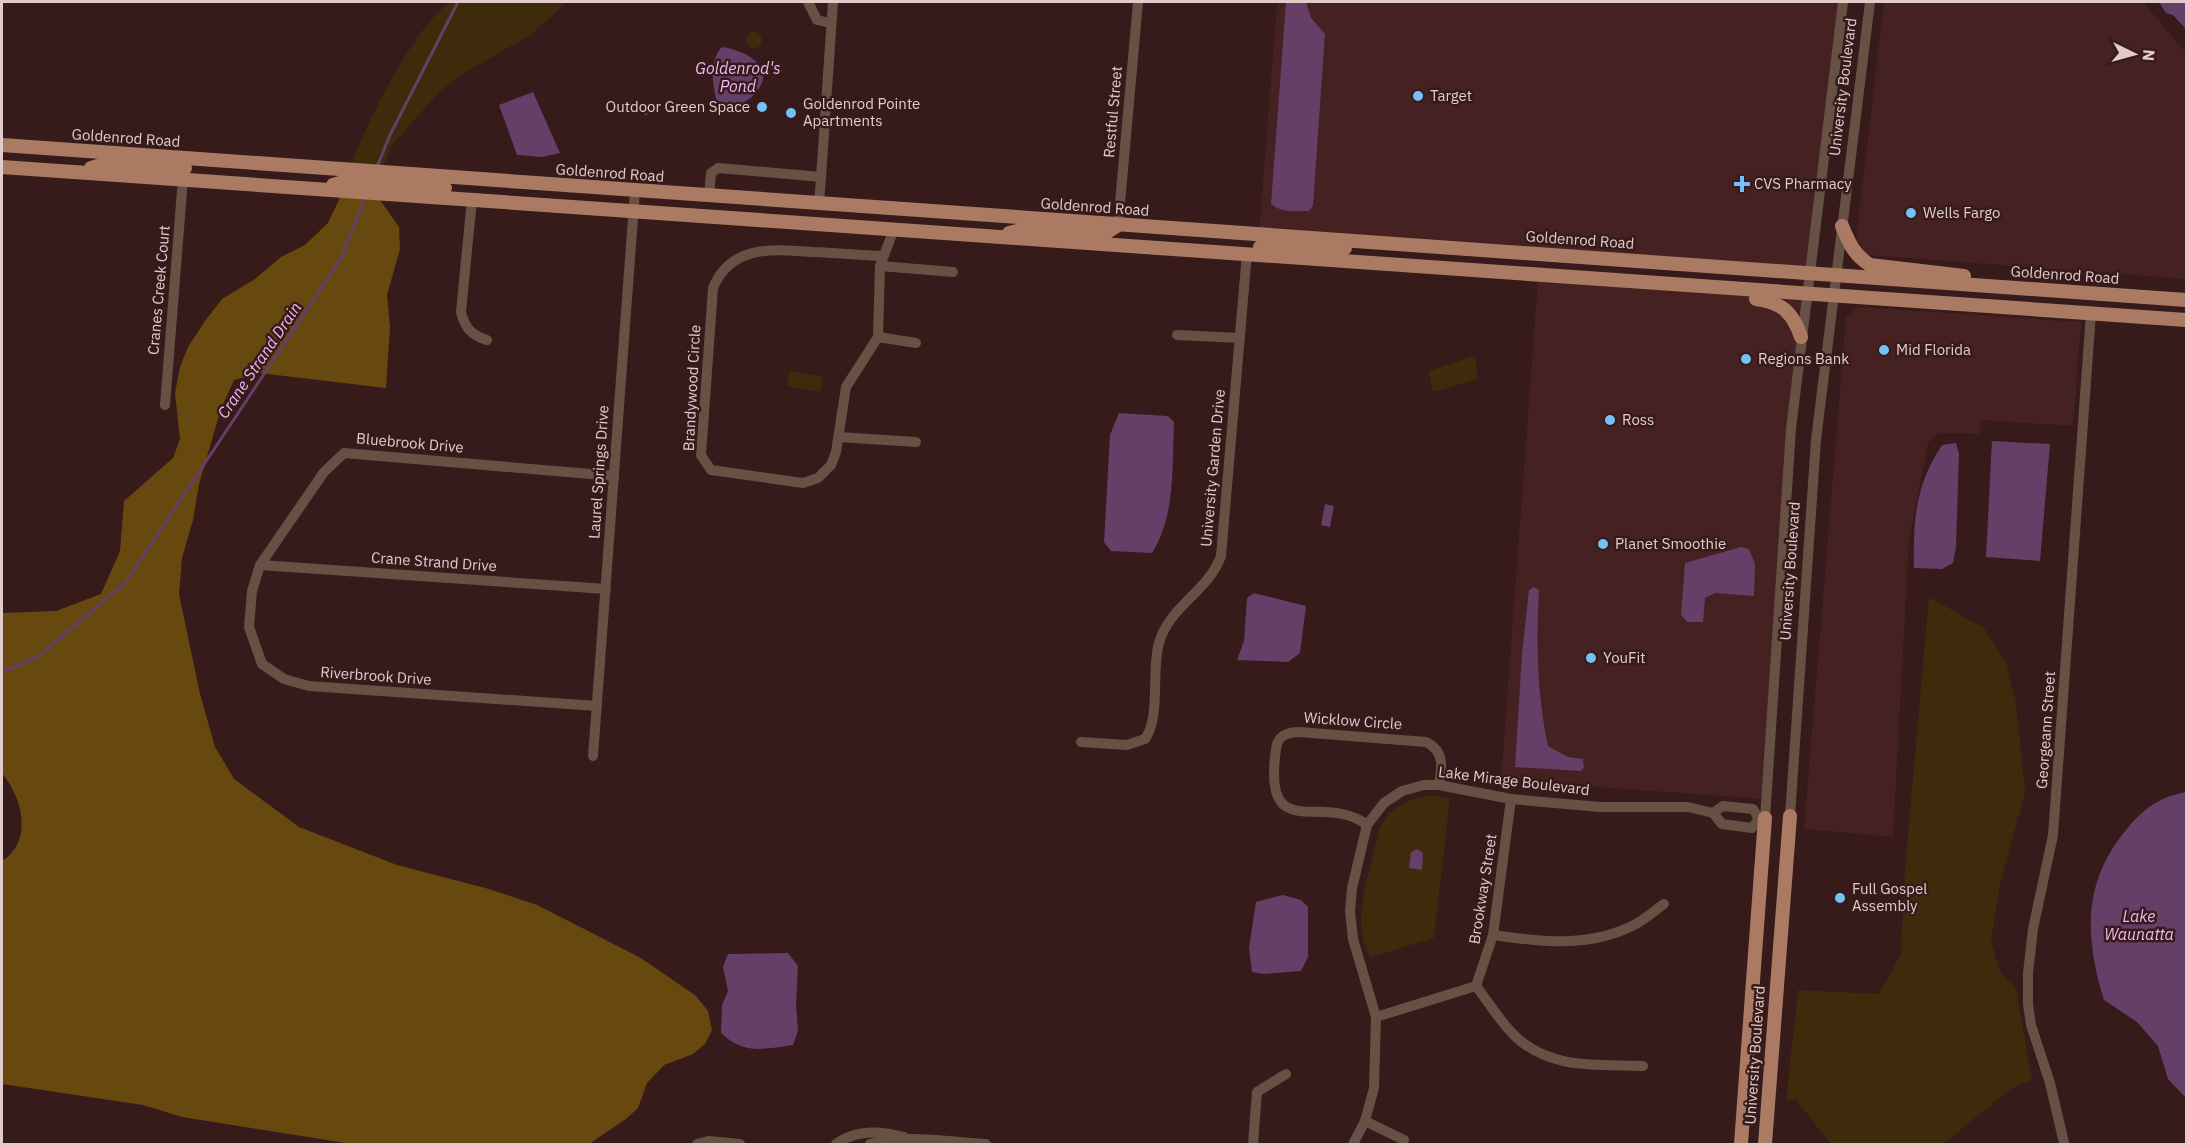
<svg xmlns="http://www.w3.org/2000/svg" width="2188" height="1146" font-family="'IBM Plex Sans',sans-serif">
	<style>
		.built { fill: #452121 }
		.green { fill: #3d2b0c }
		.forest { fill: #674910 }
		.water { fill: #663f68 }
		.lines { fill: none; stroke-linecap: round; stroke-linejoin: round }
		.stream { stroke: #663f68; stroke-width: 3 }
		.minor { stroke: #675044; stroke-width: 10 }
		.major { stroke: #aa7b62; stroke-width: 14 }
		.poi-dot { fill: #73c1f6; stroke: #371a1a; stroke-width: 2 }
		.labels { text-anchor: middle; stroke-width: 5; stroke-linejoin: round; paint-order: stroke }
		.street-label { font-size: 15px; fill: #e1cccb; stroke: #371a1a }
		.poi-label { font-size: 15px; fill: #e1cccb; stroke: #371a1a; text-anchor: start }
		.water-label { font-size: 16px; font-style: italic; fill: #f4b6f8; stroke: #371a1a }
	</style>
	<rect width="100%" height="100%" fill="#371a1a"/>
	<g class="built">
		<path d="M1277 2H1843L1809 272 1259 233Z"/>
		<path d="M1884 2H2143L2186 53V279L1868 255 1856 240Z"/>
		<path d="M1538 279 1806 296 1765 799 1501 780Z"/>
		<path d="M1858 307 2081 322 2073 426 1981 420 1980 434 1939 433 1928 443 1909 540 1893 837 1804 829 1846 317Z"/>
	</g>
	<g class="green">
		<path d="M453 2H567L531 35 469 70 441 90 393 144 381 171 351 166C362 131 420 14 453 2Z"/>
		<circle cx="754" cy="40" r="8"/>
		<path d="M1471 357 1475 359 1478 379 1435 392 1432 390 1429 371Z"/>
		<path d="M790 371 823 377 820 392 787 386Z"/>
		<path d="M1929 597 1984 628 2006 663 2016 703 2025 792 2000 885 1991 940 1999 970 2016 989 2032 1080 2012 1088 1943 1144H1831L1796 1100 1786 1101 1798 990 1879 994 1901 954 1905 868Z"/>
		<path d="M1435 795 1450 798 1434 938 1371 957C1350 929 1368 878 1375 848 1377 839 1378 830 1383 822 1395 803 1414 797 1435 795Z"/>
	</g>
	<path class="forest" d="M346 185 373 190 399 227 400 249 387 295 390 327 386 388 259 373 234 380 221 409 199 484 193 520 182 558 179 594 200 694 215 747 234 779 299 827 397 865 489 889 537 905 641 958 696 996 708 1011 712 1030 705 1044 693 1054 664 1065 647 1083 638 1108 626 1119 589 1144H352L182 1117 143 1105 2 1084V861C34 840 22 798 2 773V613L56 611 101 594 120 551 124 501 173 458 180 439 175 393 180 367 188 347 205 321 222 299 255 279 281 257 305 245 328 223Z"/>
	<g class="water">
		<path d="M1286 2H1306L1311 18 1325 34 1313 205 1309 211C1297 211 1281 213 1271 204Z"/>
		<path d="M2159 2H2186V29L2173 15 2166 13Z"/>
		<path d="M722 47C740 50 754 56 764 71 764 91 746 104 729 109L718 106C713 89 708 61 722 47Z"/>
		<path d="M533 92 560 153 542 157 517 155 499 105Z"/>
		<path d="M638 100 645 105 649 104 652 108 646 116 634 105Z"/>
		<path d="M1119 413 1168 416 1174 422C1172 465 1176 515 1152 553L1111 551 1104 542 1110 435Z"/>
		<path d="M1992 441 2050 444 2040 561 1986 557Z"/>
		<path d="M1956 443 1959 454 1956 547 1953 563 1942 569 1914 568C1913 520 1915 486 1942 445Z"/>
		<path d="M1325 504 1334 506 1330 527 1321 525Z"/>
		<path d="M1741 547 1749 549 1755 564 1754 596 1715 593 1705 598 1703 622H1687L1681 615 1685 563Z"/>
		<path d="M1534 587 1539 590C1536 644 1537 694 1548 746L1568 757 1583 759 1584 767 1581 771 1515 767 1522 654 1529 590Z"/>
		<path d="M1254 593 1306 606 1300 653 1288 662 1237 660 1244 641 1247 598Z"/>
		<path d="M2186 792V1098L2168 1079 2158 1046 2137 1022 2104 1000C2085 938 2082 883 2126 830 2143 809 2159 797 2186 792Z"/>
		<path d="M1417 849 1423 853 1422 870 1409 868 1411 852Z"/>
		<path d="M1283 895 1301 900 1308 907V957L1301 971 1265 974 1252 972 1249 948 1256 902Z"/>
		<path d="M788 953 798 966 796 1004 798 1031 793 1045C764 1049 744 1055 721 1033L722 1005 728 991 723 967 728 954Z"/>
	</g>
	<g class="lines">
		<g class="stream">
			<path d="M377 167 390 135 458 2"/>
			<path d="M2 672 39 656 126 582 341 258 366 196"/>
		</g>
		<g class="minor">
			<path d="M808 2 817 20 830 23"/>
			<path d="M821 177 833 2"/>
			<path d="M709 196 711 173 718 168 821 177 819 204"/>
			<path d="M472 199 461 312C465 328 471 335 487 340"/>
			<path d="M1118 225 1138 2"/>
			<path d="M882 256C859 255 836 253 813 252 774 249 731 244 713 288L701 455 711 470 803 483 818 478 831 465 836 452 846 387 878 337 880 266 894 229"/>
			<path d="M880 266 953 272"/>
			<path d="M1177 335 1240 338"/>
			<path d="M878 337 916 343"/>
			<path d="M165 405 183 178"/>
			<path d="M839 437 916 442"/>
			<path d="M260 565 606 589"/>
			<path d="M597 706 309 686 284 679 262 664 249 627 252 591 260 565 324 472 344 453 614 476"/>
			<path d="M1081 742 1127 745 1145 739C1161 717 1151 670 1159 643 1170 605 1208 592 1221 556L1247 253"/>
			<path d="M593 756 635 191"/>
			<path d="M1713 813 1723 806 1753 809 1759 819"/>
			<path d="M1790 816 1816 440 1870 2"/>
			<path d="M1759 819 1765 818 1791 429 1843 2"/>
			<path d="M1367 825C1323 791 1262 847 1276 749 1277 736 1288 732 1299 732L1426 742C1445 751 1442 768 1439 785"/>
			<path d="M1493 935C1541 942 1589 948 1634 925 1644 920 1654 911 1664 904"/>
			<path d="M1476 986C1489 1003 1501 1023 1516 1037 1551 1070 1598 1064 1643 1066"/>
			<path d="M1376 1017 1476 986 1493 935 1511 799"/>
			<path d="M1365 1121 1404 1140"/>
			<path d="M2064 1143 2050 1083 2031 1025 2028 1004V973L2033 929 2053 835 2091 313"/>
			<path d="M697 1144 708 1141 740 1144"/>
			<path d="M836 1144C856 1129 882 1131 904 1137"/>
			<path d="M870 1144C906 1134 950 1142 986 1144"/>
			<path d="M1253 1144 1257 1092 1286 1074"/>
			<path d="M1353 1144 1365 1121 1374 1088 1376 1017 1353 939 1350 911 1352 888 1367 825 1384 803 1402 791 1424 785H1439L1511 799 1600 807H1688L1713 813 1722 824 1752 828 1759 819"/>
		</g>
		<g class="major">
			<path d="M2 145 2186 300"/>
			<path d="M2 167 2186 320"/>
			<path d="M91 168 108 163 185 168"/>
			<path d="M333 185 350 180 445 188"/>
			<path d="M1842 226C1849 243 1854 255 1870 265L1964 276"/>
			<path d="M1009 233 1028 228 1104 234 1118 225"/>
			<path d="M1260 247 1345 248"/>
			<path d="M1756 299C1782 302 1793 313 1801 337"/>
			<path d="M1741 1144 1765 818"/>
			<path d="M1765 1144 1790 816"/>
		</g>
	</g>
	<g class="poi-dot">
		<circle cx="1418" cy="96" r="6"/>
		<circle cx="762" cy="107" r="6"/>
		<circle cx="791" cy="113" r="6"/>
		<path d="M1739 175h6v6h6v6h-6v6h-6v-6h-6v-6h6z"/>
		<circle cx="1911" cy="213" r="6"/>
		<circle cx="1884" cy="350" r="6"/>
		<circle cx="1746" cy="359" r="6"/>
		<circle cx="1610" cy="420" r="6"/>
		<circle cx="1603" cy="544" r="6"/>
		<circle cx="1591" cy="658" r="6"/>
		<circle cx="1840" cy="898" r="6"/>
	</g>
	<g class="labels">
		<g class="street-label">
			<text transform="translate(1843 87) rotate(-83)" y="5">University Boulevard</text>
			<text transform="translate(1113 112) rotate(-85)" y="5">Restful Street</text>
			<text transform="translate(126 138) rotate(4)" y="5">Goldenrod Road</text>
			<text transform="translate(610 173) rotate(4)" y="5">Goldenrod Road</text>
			<text transform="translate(1095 207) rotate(4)" y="5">Goldenrod Road</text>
			<text transform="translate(1580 240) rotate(4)" y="5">Goldenrod Road</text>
			<text transform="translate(2065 275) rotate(4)" y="5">Goldenrod Road</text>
			<text transform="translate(159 290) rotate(-85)" y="5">Cranes Creek Court</text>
			<text transform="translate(692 388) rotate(-87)" y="5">Brandywood Circle</text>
			<text transform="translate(410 443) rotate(5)" y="5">Bluebrook Drive</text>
			<text transform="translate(1213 468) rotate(-85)" y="5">University Garden Drive</text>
			<text transform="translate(599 472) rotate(-86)" y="5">Laurel Springs Drive</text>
			<text transform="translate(434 562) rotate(4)" y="5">Crane Strand Drive</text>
			<text transform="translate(1790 571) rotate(-86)" y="5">University Boulevard</text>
			<text transform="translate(376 676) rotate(4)" y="5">Riverbrook Drive</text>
			<text transform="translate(1353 721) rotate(4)" y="5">Wicklow Circle</text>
			<text transform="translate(2046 730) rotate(-86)" y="5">Georgeann Street</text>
			<text transform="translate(1514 781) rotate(7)" y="5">Lake Mirage Boulevard</text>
			<text transform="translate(1483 889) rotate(-81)" y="5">Brookway Street</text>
			<text transform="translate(1755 1055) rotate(-86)" y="5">University Boulevard</text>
		</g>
		<g class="poi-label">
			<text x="1430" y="101">Target</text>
			<text x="803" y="109">Goldenrod Pointe<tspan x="803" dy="17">Apartments</tspan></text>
			<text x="750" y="112" text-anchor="end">Outdoor Green Space</text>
			<text x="1754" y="189">CVS Pharmacy</text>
			<text x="1923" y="218">Wells Fargo</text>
			<text x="1896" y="355">Mid Florida</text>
			<text x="1758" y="364">Regions Bank</text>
			<text x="1622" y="425">Ross</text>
			<text x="1615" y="549">Planet Smoothie</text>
			<text x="1603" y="663">YouFit</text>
			<text x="1852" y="894">Full Gospel<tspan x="1852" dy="17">Assembly</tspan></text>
		</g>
		<g class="water-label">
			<text x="738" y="74">Goldenrod's<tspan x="738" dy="18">Pond</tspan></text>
			<text transform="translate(259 360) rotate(-56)" y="6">Crane Strand Drain</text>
			<text x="2139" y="922">Lake<tspan x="2139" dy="18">Waunatta</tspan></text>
		</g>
	</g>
	<rect width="2188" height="1146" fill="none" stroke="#e1cccb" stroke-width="6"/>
	<g transform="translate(2134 54) rotate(95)" stroke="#371a1a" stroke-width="4.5" paint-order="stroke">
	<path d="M0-4.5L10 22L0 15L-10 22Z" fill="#e1cccb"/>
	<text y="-9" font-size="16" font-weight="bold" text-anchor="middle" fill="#e1cccb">N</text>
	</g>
</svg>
